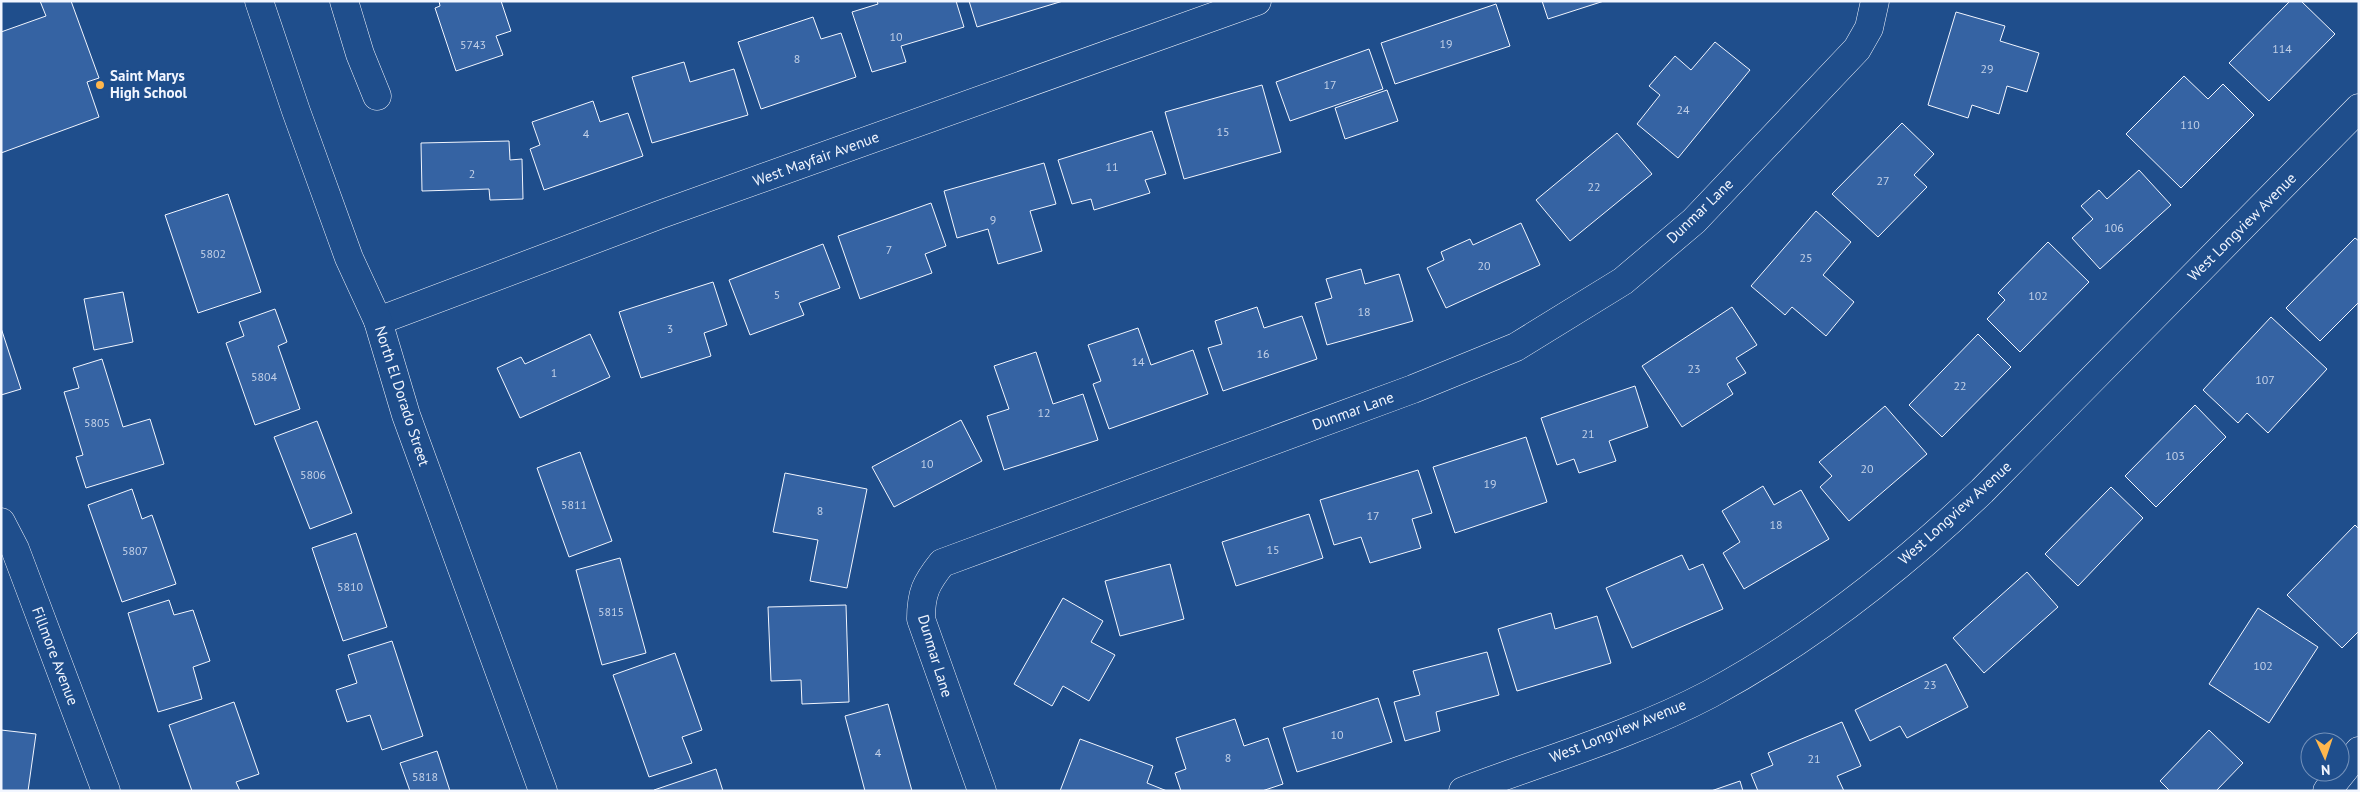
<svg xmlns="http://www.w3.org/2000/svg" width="2360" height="792" font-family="'PT Sans',sans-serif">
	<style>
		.building { fill: #3563a3; stroke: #f2f6ff }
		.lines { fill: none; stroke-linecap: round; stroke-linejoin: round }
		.minor-casing { stroke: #f2f6ff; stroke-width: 29 }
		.major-casing { stroke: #f2f6ff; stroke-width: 29 }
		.minor { stroke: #1f4e8c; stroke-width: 28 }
		.major { stroke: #1f4e8c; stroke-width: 28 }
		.poi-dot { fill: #ffb74d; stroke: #1f4e8c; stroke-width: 2 }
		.labels { text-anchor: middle; stroke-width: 4; stroke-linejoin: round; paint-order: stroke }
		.number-label { font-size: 12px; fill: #c3d1e8 }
		.poi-label { font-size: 15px; font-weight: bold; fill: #f2f6ff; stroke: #1f4e8c; text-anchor: start }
		.street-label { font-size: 15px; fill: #f2f6ff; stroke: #1f4e8c }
	</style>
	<rect width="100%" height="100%" fill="#1f4e8c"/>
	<g class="building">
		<path d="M40 1H71L99 78 87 82 99 117 1 153V32L46 16Z"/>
		<path d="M439 1H501L511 31 496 36 503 55 456 71 435 8 440 6Z"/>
		<path d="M877 1H956L964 27 901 46 906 62 872 72 852 12 878 4Z"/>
		<path d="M969 1H1063L977 27Z"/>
		<path d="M1542 1H1604L1548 19Z"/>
		<path d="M2290 1H2301L2335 34 2269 101 2229 63Z"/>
		<path d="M1496 4 1510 46 1395 84 1381 43Z"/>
		<path d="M1956 12 2005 26 2000 41 2039 53 2027 92 2007 86 1999 114 1972 105 1968 118 1928 105Z"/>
		<path d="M813 17 821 39 841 33 856 77 761 109 738 42Z"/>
		<path d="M1715 42 1750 70 1678 158 1637 124 1660 95 1649 86 1675 56 1691 70Z"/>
		<path d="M1369 49 1383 89 1290 121 1276 82Z"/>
		<path d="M684 62 690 82 734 69 748 115 652 143 632 77Z"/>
		<path d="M2184 76 2208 99 2223 84 2254 115 2181 188 2126 134Z"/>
		<path d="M1262 85 1281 152 1184 179 1165 112Z"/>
		<path d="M1387 90 1398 121 1345 139 1335 108Z"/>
		<path d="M593 101 600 122 628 113 643 156 544 190 530 149 540 145 532 122Z"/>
		<path d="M1902 123 1934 154 1914 175 1927 187 1878 237 1832 194Z"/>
		<path d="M1152 131 1166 174 1145 180 1150 193 1094 210 1091 199 1072 204 1058 160Z"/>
		<path d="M1617 133 1652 174 1570 241 1536 200Z"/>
		<path d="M509 141 510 160 522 159 523 199 490 200 489 189 422 191 421 143Z"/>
		<path d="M1044 163 1056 204 1030 211 1042 251 998 264 988 229 957 238 944 191Z"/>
		<path d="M2139 170 2171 205 2100 269 2072 238 2093 219 2081 206 2099 190 2107 199Z"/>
		<path d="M228 194 261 292 198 313 165 215Z"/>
		<path d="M931 203 946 246 925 254 932 273 860 299 838 236Z"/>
		<path d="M1816 211 1851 242 1823 275 1854 302 1826 336 1792 307 1785 315 1751 286Z"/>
		<path d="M1521 223 1540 265 1446 308 1427 268 1444 260 1441 252 1470 239 1473 245Z"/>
		<path d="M2355 238 2359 241V302L2320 341 2286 308Z"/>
		<path d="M2048 242 2089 282 2020 352 1987 319 2005 300 1998 293Z"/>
		<path d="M823 244 840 288 799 303 804 315 750 335 729 280Z"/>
		<path d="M1361 269 1365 284 1399 274 1413 321 1327 345 1315 303 1332 298 1326 279Z"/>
		<path d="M713 282 727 325 704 333 711 356 641 378 619 312Z"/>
		<path d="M123 292 133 342 94 350 84 299Z"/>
		<path d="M1257 307 1264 328 1302 316 1317 359 1223 391 1208 348 1222 344 1215 321Z"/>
		<path d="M1732 307 1757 345 1736 358 1746 373 1727 384 1733 394 1682 427 1642 366Z"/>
		<path d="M275 309 287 342 278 346 300 409 255 425 226 343 244 336 239 322Z"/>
		<path d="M2271 317 2327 369 2268 433 2247 413 2238 423 2203 390Z"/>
		<path d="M1 328 21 389 1 395Z"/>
		<path d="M1138 328 1151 365 1193 350 1208 394 1109 429 1093 384 1101 381 1088 345Z"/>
		<path d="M590 334 610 377 520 418 497 368 521 357 525 364Z"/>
		<path d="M1978 334 2011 367 1942 437 1909 405Z"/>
		<path d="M1036 352 1053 404 1083 394 1098 440 1004 470 987 416 1009 409 994 366Z"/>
		<path d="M102 359 123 427 150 419 164 464 86 488 76 457 83 455 64 392 79 388 73 368Z"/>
		<path d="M1635 386 1648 427 1609 441 1616 461 1579 473 1574 459 1557 465 1541 418Z"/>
		<path d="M2195 405 2226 437 2156 507 2125 476Z"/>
		<path d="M1885 406 1927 454 1849 521 1820 487 1832 476 1819 462Z"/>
		<path d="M961 420 982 461 894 507 872 467Z"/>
		<path d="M317 421 352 513 310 529 274 437Z"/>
		<path d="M1526 437 1547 502 1455 533 1433 467Z"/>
		<path d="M580 452 612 541 569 557 537 468Z"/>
		<path d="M1418 470 1432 513 1412 519 1421 548 1370 563 1361 537 1334 545 1320 500Z"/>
		<path d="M785 473 867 489 847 588 810 581 818 540 773 532Z"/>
		<path d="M1763 486 1774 505 1801 490 1829 539 1744 589 1723 553 1740 542 1722 511Z"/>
		<path d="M2111 487 2143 518 2078 586 2045 554Z"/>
		<path d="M132 489 142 519 152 515 176 584 122 602 88 505Z"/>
		<path d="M1309 514 1323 558 1236 586 1222 542Z"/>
		<path d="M2355 525 2359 529V631L2342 648 2287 595Z"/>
		<path d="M356 533 387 627 343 641 312 548Z"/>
		<path d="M1682 555 1689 570 1703 564 1723 609 1632 648 1606 588Z"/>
		<path d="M620 558 646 653 602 665 576 570Z"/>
		<path d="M1170 564 1184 619 1120 636 1105 581Z"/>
		<path d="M2027 572 2058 607 1984 673 1953 638Z"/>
		<path d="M1063 598 1103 621 1091 642 1115 655 1089 701 1063 686 1052 706 1014 684Z"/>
		<path d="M169 600 174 615 193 610 210 661 193 667 202 699 158 712 128 613Z"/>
		<path d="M846 605 849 702 802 704 801 680 771 681 768 607Z"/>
		<path d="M2258 608 2318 647 2269 723 2209 684Z"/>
		<path d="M1551 613 1555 629 1597 616 1611 663 1517 691 1498 629Z"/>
		<path d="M392 641 423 736 382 750 370 715 347 722 336 690 357 683 348 655Z"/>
		<path d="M1487 652 1499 695 1436 712 1440 731 1405 741 1394 702 1420 695 1413 671Z"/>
		<path d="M675 653 702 730 682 737 692 763 649 777 613 675Z"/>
		<path d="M1946 664 1968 707 1907 738 1900 726 1870 741 1855 710Z"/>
		<path d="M1378 698 1392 742 1297 772 1283 728Z"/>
		<path d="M234 702 259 774 236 782 240 791H192L169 725Z"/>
		<path d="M888 704 912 791H865L845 716Z"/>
		<path d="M1235 719 1244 746 1268 738 1283 784 1262 791H1181L1175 773 1186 769 1176 738Z"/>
		<path d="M1842 722 1861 766 1837 776 1844 791H1758L1751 774 1773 765 1768 753Z"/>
		<path d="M1 730 36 734 28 791H1Z"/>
		<path d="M2209 730 2243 763 2216 791H2170L2160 781Z"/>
		<path d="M1080 739 1153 766 1147 783 1167 791H1060Z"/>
		<path d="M437 751 450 791H410L400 763Z"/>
		<path d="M716 769 723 791H654V790Z"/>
		<path d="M1740 781 1743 791H1711Z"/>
	</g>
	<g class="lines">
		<g class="minor-casing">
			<g id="minor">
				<path d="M344 1 360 54 377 96"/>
				<path d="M378 321 659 215 1257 1"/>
				<path d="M1 522 15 549 106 791"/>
				<path d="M982 791 921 619C921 593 926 583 942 563L1413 389 1516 347 1623 281 1694 221 1857 49 1869 28 1875 1"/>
				<path d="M1463 791C1543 761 1634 734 1710 694 1810 640 1900 569 1982 491L2359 108"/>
			</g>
		</g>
		<g class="major-casing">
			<g id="major">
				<path d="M259 1 296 111 349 258 378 321 406 415 543 791"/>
				<path d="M2327 791 2359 751"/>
			</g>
		</g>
		<use href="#minor" class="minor"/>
		<use href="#major" class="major"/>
	</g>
	<circle class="poi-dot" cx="100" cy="85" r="5"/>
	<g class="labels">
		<g class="number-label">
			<text x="896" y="41">10</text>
			<text x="1446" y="48">19</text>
			<text x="473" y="49">5743</text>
			<text x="2282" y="53">114</text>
			<text x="797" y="63">8</text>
			<text x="1987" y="73">29</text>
			<text x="1330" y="89">17</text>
			<text x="1683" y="114">24</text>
			<text x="2190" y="129">110</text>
			<text x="1223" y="136">15</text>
			<text x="586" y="138">4</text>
			<text x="1112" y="171">11</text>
			<text x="472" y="178">2</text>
			<text x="1883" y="185">27</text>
			<text x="1594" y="191">22</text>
			<text x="993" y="224">9</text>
			<text x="2114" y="232">106</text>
			<text x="889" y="254">7</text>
			<text x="213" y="258">5802</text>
			<text x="1806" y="262">25</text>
			<text x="1484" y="270">20</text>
			<text x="777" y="299">5</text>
			<text x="2038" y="300">102</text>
			<text x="1364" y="316">18</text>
			<text x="670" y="333">3</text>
			<text x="1263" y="358">16</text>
			<text x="1138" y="366">14</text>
			<text x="1694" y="373">23</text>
			<text x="554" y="377">1</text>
			<text x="264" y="381">5804</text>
			<text x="2265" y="384">107</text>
			<text x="1960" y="390">22</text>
			<text x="1044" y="417">12</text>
			<text x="97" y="427">5805</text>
			<text x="1588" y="438">21</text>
			<text x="2175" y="460">103</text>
			<text x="927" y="468">10</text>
			<text x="1867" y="473">20</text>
			<text x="313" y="479">5806</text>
			<text x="1490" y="488">19</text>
			<text x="574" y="509">5811</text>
			<text x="820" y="515">8</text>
			<text x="1373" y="520">17</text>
			<text x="1776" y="529">18</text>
			<text x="1273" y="554">15</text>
			<text x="135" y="555">5807</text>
			<text x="350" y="591">5810</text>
			<text x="611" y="616">5815</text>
			<text x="2263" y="670">102</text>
			<text x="1930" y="689">23</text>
			<text x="1337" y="739">10</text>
			<text x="878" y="757">4</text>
			<text x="1228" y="762">8</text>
			<text x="1814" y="763">21</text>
			<text x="425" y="781">5818</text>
		</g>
		<g class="poi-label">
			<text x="110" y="81">Saint Marys<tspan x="110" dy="17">High School</tspan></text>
		</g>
		<g class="street-label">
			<text transform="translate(816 159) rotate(-20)" y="5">West Mayfair Avenue</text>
			<text transform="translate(1700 211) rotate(-44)" y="5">Dunmar Lane</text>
			<text transform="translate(2242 227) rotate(-45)" y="5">West Longview Avenue</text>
			<text transform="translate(402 396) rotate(72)" y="5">North El Dorado Street</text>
			<text transform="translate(1353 411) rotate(-20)" y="5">Dunmar Lane</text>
			<text transform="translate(1955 513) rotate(-42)" y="5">West Longview Avenue</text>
			<text transform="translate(55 656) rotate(69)" y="5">Fillmore Avenue</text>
			<text transform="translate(935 656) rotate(73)" y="5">Dunmar Lane</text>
			<text transform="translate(1618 731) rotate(-22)" y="5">West Longview Avenue</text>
		</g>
	</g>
	<rect width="2360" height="792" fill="none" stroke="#f2f6ff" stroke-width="5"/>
	<g transform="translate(2325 757) rotate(177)"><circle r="24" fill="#1f4e8c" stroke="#7391ba"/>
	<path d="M0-4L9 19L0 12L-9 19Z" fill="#ffb74d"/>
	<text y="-8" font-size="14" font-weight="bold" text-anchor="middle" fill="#f2f6ff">N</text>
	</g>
</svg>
